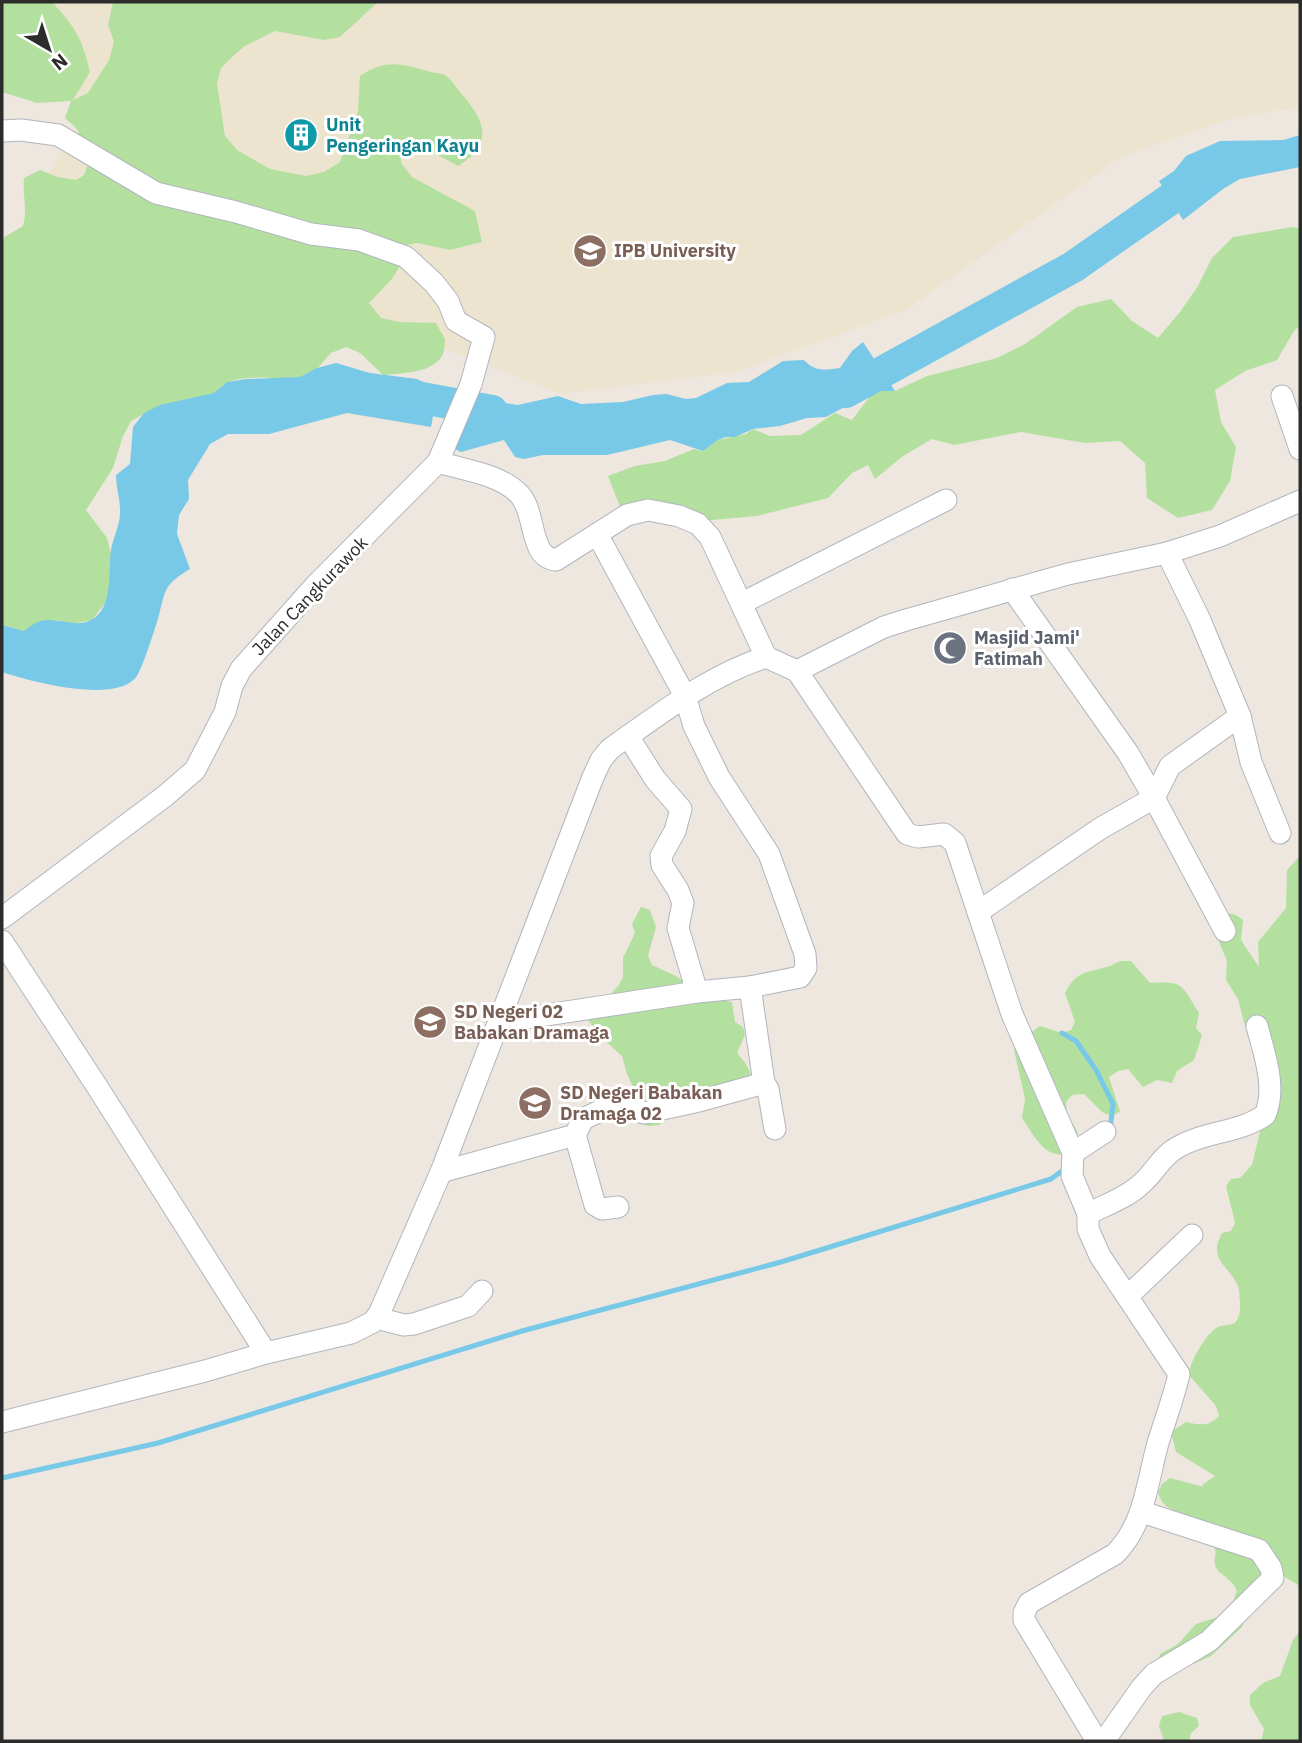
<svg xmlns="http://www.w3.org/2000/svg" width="1302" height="1743" font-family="'IBM Plex Sans',sans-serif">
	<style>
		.education { fill: #ede4d0 }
		.green { fill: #b3e09f }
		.water { fill: #78c8e8 }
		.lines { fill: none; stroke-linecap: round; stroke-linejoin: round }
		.stream { stroke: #78c8e8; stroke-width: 5 }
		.river { stroke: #78c8e8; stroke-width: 32 }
		.minor-casing { stroke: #b2b5be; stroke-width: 23 }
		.minor { stroke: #fff; stroke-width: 21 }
		.labels { text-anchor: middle; stroke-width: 6; stroke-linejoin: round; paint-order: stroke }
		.culture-label { font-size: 18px; font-weight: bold; fill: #0d838f; stroke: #fff; text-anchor: start }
		.education-label { font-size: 18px; font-weight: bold; fill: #785e54; stroke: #fff; text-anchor: start }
		.street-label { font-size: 18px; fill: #2c2c2c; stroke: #fff }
		.worship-label { font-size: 18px; font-weight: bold; fill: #5b616d; stroke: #fff; text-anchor: start }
	</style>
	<rect width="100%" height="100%" fill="#ede7df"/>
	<path class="education" d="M2 2H1300V107L1233 118 1121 157 906 310 736 372 561 394 39 192 89 102 2 71Z"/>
	<g class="green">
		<path d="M2 2H52C76 28 82 38 90 72L73 100 88 93 109 60 114 42 108 25 113 2H378L340 37 324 40 275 31 245 46 233 56 221 68 217 83 225 136 237 150 270 169 306 176 324 172 340 162 358 111 360 76C386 58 402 64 431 72 435 73 443 73 446 76 451 79 456 87 460 92 485 120 495 143 458 166L414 142 400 147 401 163 412 177 475 211 482 242 450 250 417 243 402 246 406 257 391 280 369 303 381 318 400 322 436 323 445 339C445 344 444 352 442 356 430 374 402 373 383 375L360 353 346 347 331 353 306 381C286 379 247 374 228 382 218 387 211 398 206 407L160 405 131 421 123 436 113 468 86 510 107 538 119 585 92 620 73 624 56 620 24 631 2 625V240L6 236 23 226C28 208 22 196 24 178L40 170 58 177 76 180 84 175 90 158 77 129 65 118 71 101 37 103 2 92Z"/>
		<path d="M1292 227 1300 228V326L1294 331 1277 360 1245 371 1215 390 1221 422 1236 447 1230 481 1212 510 1178 518 1147 498 1145 463 1120 441 1085 443 1021 432 954 445 932 439 903 456 875 479 868 465 852 473 828 498 757 516 679 523 658 509 620 507 608 476 635 466 665 461 694 449 703 451 718 440 746 434 753 429 770 436 801 435 835 413 852 420 874 391H895L927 376 997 358 1025 344 1077 307 1111 299 1132 321 1158 338 1180 312 1198 286 1212 258 1233 237Z"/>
		<path d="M1300 856V1586L1283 1576 1253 1598 1242 1627 1211 1656 1191 1665 1168 1669 1158 1664 1160 1654 1178 1644 1196 1624 1215 1618 1230 1609 1237 1591C1229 1572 1209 1576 1216 1552L1212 1543 1194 1533 1187 1515C1173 1510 1162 1508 1158 1492L1162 1484 1170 1478 1204 1487 1202 1485 1215 1476 1176 1452 1171 1432 1186 1422C1200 1425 1209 1427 1219 1416L1216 1406 1189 1375C1189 1363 1206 1333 1218 1327 1223 1325 1230 1325 1235 1323 1240 1316 1240 1312 1240 1303 1239 1298 1240 1291 1238 1286 1229 1265 1207 1260 1222 1233L1231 1231 1235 1223 1226 1186 1231 1179 1240 1178 1252 1165 1270 1090 1266 1061 1248 1037 1238 999 1226 980 1227 961 1211 923C1223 914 1230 909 1243 920L1241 940 1259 967 1258 942 1286 908 1287 870Z"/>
		<path d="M641 907 650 910 656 927 648 956 652 965 676 976 704 996 732 1002 735 1022 743 1027 745 1035 737 1053C746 1064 753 1070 750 1085L675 1112 659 1125 648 1126 638 1123 632 1115 637 1095 627 1074 622 1056 600 1036 588 1020 619 985 623 977V958L635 933 632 924Z"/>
		<path d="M1120 961H1131L1150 983C1185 981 1181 985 1199 1013L1196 1028 1202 1035 1194 1060 1177 1071 1172 1083 1157 1080 1143 1087 1128 1069 1118 1071 1109 1077 1120 1112 1111 1116 1102 1112 1084 1094 1072 1095 1066 1102C1067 1107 1066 1114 1069 1118 1072 1125 1079 1129 1078 1137 1078 1143 1074 1148 1070 1151 1047 1165 1032 1132 1022 1118L1025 1099 1014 1050 1018 1042 1040 1026 1062 1033 1071 1030 1075 1022 1065 993C1079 964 1097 975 1120 961Z"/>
		<path d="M1300 1631V1741H1261L1264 1729 1250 1705V1695L1263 1683 1280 1676 1293 1640Z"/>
		<path d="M1179 1712 1197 1718 1199 1726 1191 1733 1189 1741H1164L1159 1726 1162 1716Z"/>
	</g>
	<g class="water">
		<path d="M1300 135V167L1240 179 1223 189 1183 220 1159 181 1174 171 1186 156 1220 141 1283 140Z"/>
		<path d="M863 342 895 391H874L826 417 807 418 780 426 753 429 735 437H726L718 440 703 451 670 440 607 455H543L524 459 515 457 504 440 461 452 449 446 470 398 518 405 558 396 581 404 623 402 653 395 666 394 686 399 696 398 727 383 749 382 783 361 804 360C815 372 825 370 840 368L852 351Z"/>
		<path d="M336 363 370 373 417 379 438 389 431 427 347 413 269 434H228L210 444 188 480 189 499 179 515 177 534 190 569C164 585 166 588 159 615 155 629 143 666 137 676 117 705 29 681 2 672V625L24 631C28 628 33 624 38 622 55 615 74 629 91 620 114 608 108 571 111 550 113 538 120 525 120 513 121 503 116 488 116 475L130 464 133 427 144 413 160 405 214 393 227 382 246 379 300 377 317 368Z"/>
	</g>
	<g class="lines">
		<g class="stream">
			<path d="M1062 1033 1076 1041 1096 1070 1113 1104 1110 1130"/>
			<path d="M2 1478 158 1443 522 1331 781 1262 1051 1179 1066 1168"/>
		</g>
		<g class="river">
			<path d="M846 392 1073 267 1205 175"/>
			<path d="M395 393 492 411"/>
		</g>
		<g class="minor-casing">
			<g id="minor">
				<path d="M2 131 21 130 58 135 156 193 236 212 311 234 359 240 406 257 434 283 448 301 456 321 484 337 471 384 438 462 314 587 241 669 232 686 225 712 195 770 165 796 2 918"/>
				<path d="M1282 396 1300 449"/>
				<path d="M438 462C463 470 500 474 519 494 537 512 528 557 556 560L627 515 648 510 679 516 698 524 710 537 766 657"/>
				<path d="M597 534 685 696 694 726 719 777 769 854 805 954 806 968 800 977 750 987"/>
				<path d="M1167 553 1199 618 1240 716 1251 762 1280 833"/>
				<path d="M1012 589 1128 753 1154 798"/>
				<path d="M742 603 946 500"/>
				<path d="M797 671 907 834 918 837 944 834 955 843 1012 1014 1073 1153 1072 1176 1088 1214V1229L1100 1256 1179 1374C1174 1397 1165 1420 1158 1443 1147 1482 1145 1524 1115 1554L1029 1603 1024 1613V1620L1097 1741"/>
				<path d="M628 736 655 779 681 809 675 831 661 856 662 865 678 890 683 903 678 928 697 992"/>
				<path d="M1154 798 1170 766 1240 716"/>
				<path d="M978 912 1101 828 1154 798 1225 931"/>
				<path d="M2 941 98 1088 266 1353"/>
				<path d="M501 1022 697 992 750 987 764 1083 768 1089 775 1129"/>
				<path d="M575 1135 595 1205 602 1209 618 1207"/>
				<path d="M1073 1153 1105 1132"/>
				<path d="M441 1172 575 1135 583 1119 600 1111 628 1108 644 1113 699 1101 764 1083"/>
				<path d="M1088 1214C1105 1205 1126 1198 1140 1185 1155 1173 1161 1156 1178 1147 1206 1131 1239 1133 1265 1115 1277 1088 1264 1053 1257 1026"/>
				<path d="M1128 1296 1192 1235"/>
				<path d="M376 1318 404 1325 414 1324 468 1306 482 1291"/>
				<path d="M2 1422 205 1371 266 1353 351 1333 373 1322 379 1314 441 1172 593 777 601 760 610 749C660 714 708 676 766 657L797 671 884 627 906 620 1068 574 1167 553 1220 536 1300 501"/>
				<path d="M1104 1741 1142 1687 1154 1674 1209 1641 1273 1578 1271 1568 1259 1550 1142 1512"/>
			</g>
		</g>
		<use href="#minor" class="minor"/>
	</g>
	<defs>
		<g id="building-disc" transform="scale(1.75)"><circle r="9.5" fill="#0f9aa8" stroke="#fff"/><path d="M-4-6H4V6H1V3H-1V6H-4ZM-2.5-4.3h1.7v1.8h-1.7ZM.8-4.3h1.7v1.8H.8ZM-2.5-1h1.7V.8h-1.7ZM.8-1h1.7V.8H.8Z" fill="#fff"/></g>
		<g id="university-disc" transform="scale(1.75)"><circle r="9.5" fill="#8d6e63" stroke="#fff"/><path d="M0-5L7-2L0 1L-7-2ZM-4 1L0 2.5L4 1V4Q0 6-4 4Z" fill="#fff"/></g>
		<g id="mosque-disc" transform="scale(1.75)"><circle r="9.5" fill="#6b7280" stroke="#fff"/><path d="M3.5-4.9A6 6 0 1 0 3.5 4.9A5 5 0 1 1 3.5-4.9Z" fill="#fff"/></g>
		<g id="school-disc" transform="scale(1.75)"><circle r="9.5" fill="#8d6e63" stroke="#fff"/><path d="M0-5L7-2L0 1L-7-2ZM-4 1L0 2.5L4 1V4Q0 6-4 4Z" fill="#fff"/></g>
	</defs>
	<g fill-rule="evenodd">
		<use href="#building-disc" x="301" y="135"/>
		<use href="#university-disc" x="590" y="251"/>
		<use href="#mosque-disc" x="950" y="648"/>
		<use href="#school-disc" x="430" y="1022"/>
		<use href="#school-disc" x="535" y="1103"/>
	</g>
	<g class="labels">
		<g class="culture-label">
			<text x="326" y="131">Unit<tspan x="326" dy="21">Pengeringan Kayu</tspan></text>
		</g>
		<g class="education-label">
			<text x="614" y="257">IPB University</text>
			<text x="454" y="1018">SD Negeri 02<tspan x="454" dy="21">Babakan Dramaga</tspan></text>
			<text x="560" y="1099">SD Negeri Babakan<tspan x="560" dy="21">Dramaga 02</tspan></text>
		</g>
		<g class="street-label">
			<text transform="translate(310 596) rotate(-46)" y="6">Jalan Cangkurawok</text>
		</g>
		<g class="worship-label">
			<text x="974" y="644">Masjid Jami'<tspan x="974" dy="21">Fatimah</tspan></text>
		</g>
	</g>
	<rect width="1302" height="1743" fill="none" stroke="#2c2c2c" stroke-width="7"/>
	<g transform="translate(49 49) rotate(141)" stroke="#ffffff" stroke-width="5" paint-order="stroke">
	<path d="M0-5L12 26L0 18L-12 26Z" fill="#2c2c2c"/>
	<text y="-10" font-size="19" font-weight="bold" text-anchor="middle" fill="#2c2c2c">N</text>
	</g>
</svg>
